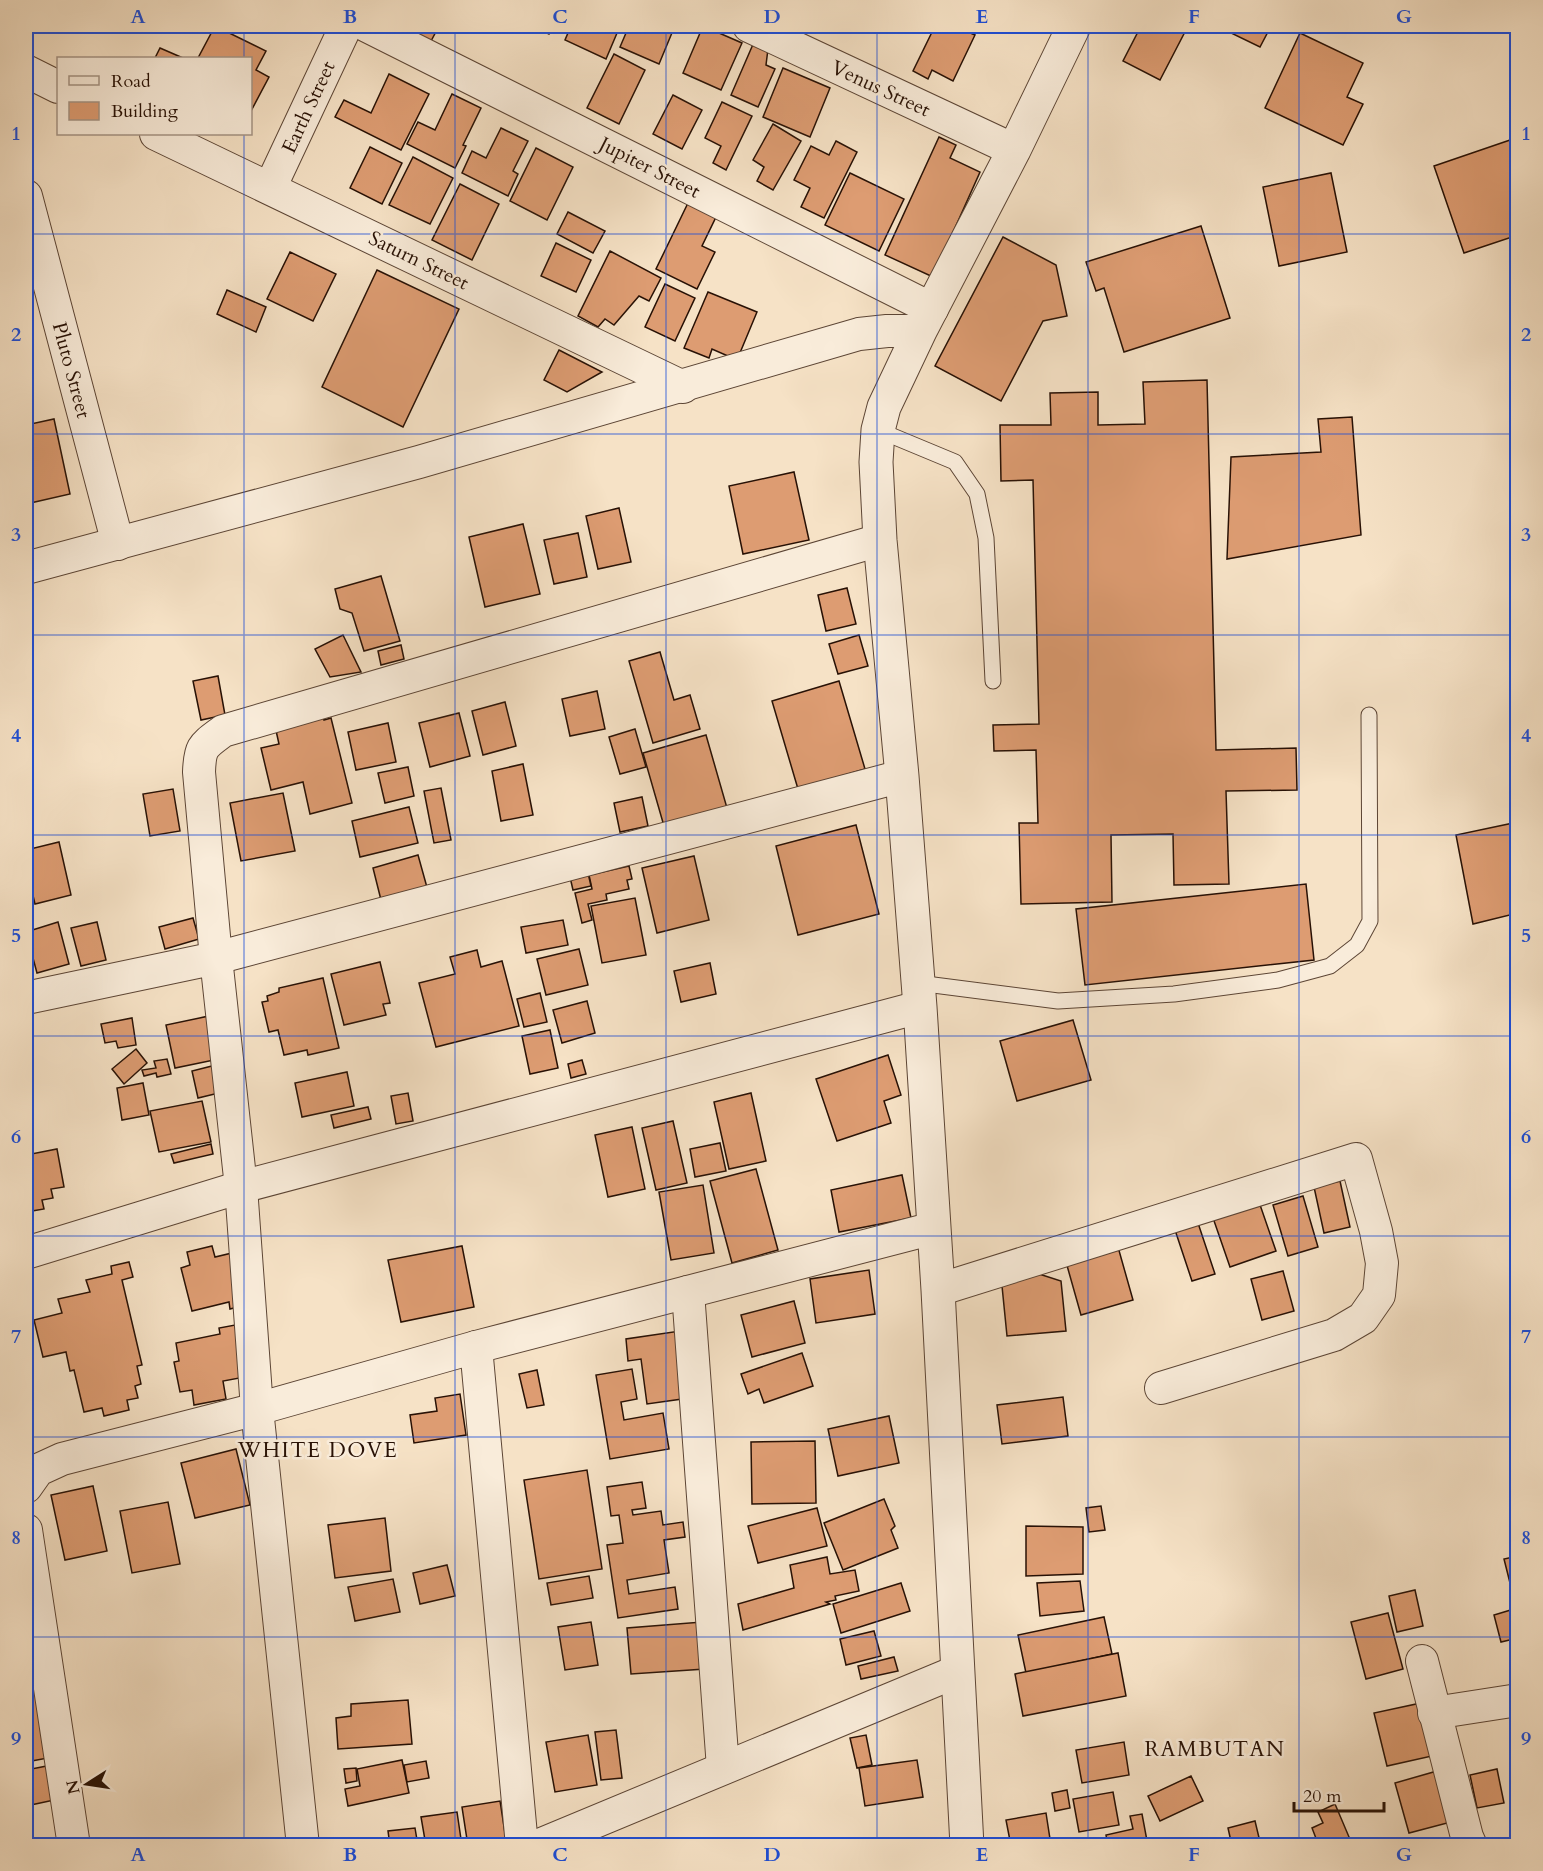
<svg xmlns="http://www.w3.org/2000/svg" width="1543" height="1871" font-family="Cardo,serif">
	<style>
		.building { fill: #dd9c72; stroke: #281105; stroke-width: 1.5 }
		.lines { fill: none; stroke-linecap: round; stroke-linejoin: round }
		.service-casing { stroke: #5c4535; stroke-width: 17 }
		.minor-casing { stroke: #5c4535; stroke-width: 34 }
		.tertiary-casing { stroke: #5c4535; stroke-width: 35 }
		.service { stroke: #f9ecda; stroke-width: 15 }
		.minor { stroke: #f9ecda; stroke-width: 32 }
		.tertiary { stroke: #f9ecda; stroke-width: 33 }
		.grid { fill: none; stroke: #1d4ed8; stroke-width: 1.5; stroke-opacity: 0.55 }
		.labels { text-anchor: middle; stroke-width: 5; stroke-linejoin: round; paint-order: stroke }
		.street-label { font-size: 20px; fill: #281105; stroke: #f9ecda }
		.neighbourhood-label { font-size: 21px; letter-spacing: 1.5px; fill: #281105; stroke: #f9ecda }
		.neatline { fill: none; stroke: #1d4ed8; stroke-width: 2 }
		.grid-label { font-size: 20px; text-anchor: middle; font-weight: bold; fill: #1d4ed8 }
	</style>
	<rect width="100%" height="100%" fill="#f6e2c6"/>
	<filter id="stains"><feTurbulence type="fractalNoise" baseFrequency=".00333" numOctaves="4"/><feColorMatrix values="0 0 0 0 .2 0 0 0 0 .09 0 0 0 0 .02 0 0 0 .5 -.17"/></filter>
	<radialGradient id="worn" r=".72"><stop offset=".6" stop-color="#630" stop-opacity="0"/><stop offset="1" stop-color="#630" stop-opacity=".3"/></radialGradient>
	<g class="building">
		<path d="M215 26 266 51 256 70 269 77 250 113V58H198Z"/>
		<path d="M402 26H439L431 41Z"/>
		<path d="M532 26H554L549 34Z"/>
		<path d="M571 26H620L606 59 565 40Z"/>
		<path d="M629 26H668L674 28 659 64 620 47Z"/>
		<path d="M703 26 742 43 721 90 683 73Z"/>
		<path d="M935 26H954L975 35 953 81 932 70 928 79 913 71Z"/>
		<path d="M1141 26H1188L1160 80 1123 61Z"/>
		<path d="M1235 26H1271L1260 47 1231 33Z"/>
		<path d="M1300 33 1363 63 1347 97 1363 104 1343 145 1265 108Z"/>
		<path d="M754 42 768 49 766 65 775 69 758 107 731 95Z"/>
		<path d="M160 48 183 58H155Z"/>
		<path d="M614 54 645 70 619 124 587 108Z"/>
		<path d="M783 68 830 88 810 137 763 117Z"/>
		<path d="M389 74 429 94 401 150 335 117 344 100 371 113Z"/>
		<path d="M452 94 481 108 463 145 466 146 455 168 407 144 418 122 435 130Z"/>
		<path d="M673 95 702 110 682 149 653 134Z"/>
		<path d="M722 102 752 116 726 170 713 163 721 146 705 138Z"/>
		<path d="M773 124 801 141 773 190 757 181 764 167 753 160Z"/>
		<path d="M501 128 528 141 513 171 518 174 508 196 462 173 472 151 486 158Z"/>
		<path d="M939 137 956 145 950 158 980 172 933 277 885 255Z"/>
		<path d="M1513 139 1518 153V235L1464 253 1434 166Z"/>
		<path d="M836 141 857 152 824 218 801 207 810 188 794 180 811 146 829 155Z"/>
		<path d="M370 147 402 163 382 204 350 188Z"/>
		<path d="M536 148 573 167 547 220 510 201Z"/>
		<path d="M413 157 453 178 430 224 389 205Z"/>
		<path d="M850 173 904 199 879 251 825 225Z"/>
		<path d="M1331 173 1347 252 1279 266 1263 187Z"/>
		<path d="M460 184 499 204 472 260 432 240Z"/>
		<path d="M688 203 716 217 702 246 715 252 697 289 656 269Z"/>
		<path d="M568 212 605 231 593 253 557 234Z"/>
		<path d="M1201 226 1230 318 1124 352 1104 288 1096 291 1086 262Z"/>
		<path d="M1003 237 1056 265 1067 316 1043 321 1001 401 935 366Z"/>
		<path d="M556 243 591 260 576 292 541 276Z"/>
		<path d="M610 251 661 278 649 301 639 296 614 325 605 319 598 327 578 316Z"/>
		<path d="M290 252 336 274 313 321 267 299Z"/>
		<path d="M377 270 459 309 403 427 322 387Z"/>
		<path d="M665 284 695 298 675 341 645 327Z"/>
		<path d="M227 290 266 307 256 332 217 314Z"/>
		<path d="M708 292 757 312 737 360 712 349 709 358 684 348Z"/>
		<path d="M559 350 602 372 567 392 544 380Z"/>
		<path d="M1207 380 1216 750 1296 748 1297 790 1226 791 1229 884 1174 885 1173 834 1111 835 1112 902 1021 904 1019 823H1038L1036 750 994 751 993 725 1039 724 1033 480 1001 481 1000 425H1051L1050 393 1098 392V425L1145 424 1143 382Z"/>
		<path d="M1352 417 1361 535 1227 559 1231 457 1321 452 1318 419Z"/>
		<path d="M54 419 70 494 26 504V425Z"/>
		<path d="M794 472 809 540 743 554 729 486Z"/>
		<path d="M619 508 631 562 598 569 586 516Z"/>
		<path d="M523 524 540 594 485 607 469 537Z"/>
		<path d="M578 533 587 577 554 584 544 540Z"/>
		<path d="M381 576 400 641 364 651 352 613 340 609 335 589Z"/>
		<path d="M847 588 856 624 826 631 818 595Z"/>
		<path d="M343 635 361 672 330 677 315 649Z"/>
		<path d="M859 635 868 666 838 674 829 644Z"/>
		<path d="M401 645 404 659 381 665 378 651Z"/>
		<path d="M660 652 674 700 690 695 700 729 653 743 629 661Z"/>
		<path d="M218 676 225 715 201 720 193 681Z"/>
		<path d="M839 681 865 769 798 789 772 701Z"/>
		<path d="M597 691 605 729 570 736 562 699Z"/>
		<path d="M505 702 516 746 483 755 472 711Z"/>
		<path d="M459 713 470 756 430 767 419 723Z"/>
		<path d="M323 716 324 720 331 718 352 803 310 814 303 782 271 790 261 748 279 744 275 726Z"/>
		<path d="M388 723 396 762 356 770 348 732Z"/>
		<path d="M635 729 646 767 620 774 609 737Z"/>
		<path d="M706 735 729 815 666 833 643 753Z"/>
		<path d="M523 764 533 815 501 821 492 771Z"/>
		<path d="M408 767 414 796 385 803 378 773Z"/>
		<path d="M441 788 451 840 434 843 424 791Z"/>
		<path d="M173 789 180 831 150 836 143 794Z"/>
		<path d="M283 793 295 851 241 861 230 803Z"/>
		<path d="M642 797 648 826 620 832 614 803Z"/>
		<path d="M409 807 418 843 360 857 352 821Z"/>
		<path d="M1518 822V913L1473 924 1456 835Z"/>
		<path d="M856 825 879 914 798 935 776 846Z"/>
		<path d="M59 842 71 895 35 904 26 866V850Z"/>
		<path d="M418 855 428 891 382 904 373 868Z"/>
		<path d="M694 856 709 920 657 933 642 868Z"/>
		<path d="M629 866 632 879 627 880 629 889 606 894 607 900 588 904 592 920 582 923 575 893 592 889 589 875Z"/>
		<path d="M588 873 591 886 573 890 570 877Z"/>
		<path d="M1306 884 1314 960 1085 985 1076 909Z"/>
		<path d="M635 898 646 955 602 963 591 906Z"/>
		<path d="M193 918 199 939 165 949 159 927Z"/>
		<path d="M563 920 568 945 526 953 521 927Z"/>
		<path d="M58 922 69 964 37 973 26 932Z"/>
		<path d="M97 922 106 960 81 966 71 928Z"/>
		<path d="M579 949 588 985 546 995 537 959Z"/>
		<path d="M477 950 481 967 502 961 519 1026 436 1047 419 983 455 974 450 957Z"/>
		<path d="M380 962 390 1003 383 1004 386 1015 344 1025 331 974Z"/>
		<path d="M710 963 716 994 681 1002 674 971Z"/>
		<path d="M323 978 339 1048 308 1055 307 1050 284 1055 278 1030 269 1032 262 1002 268 1001 267 996 279 992V988Z"/>
		<path d="M540 993 547 1022 524 1027 517 999Z"/>
		<path d="M587 1001 595 1033 562 1043 553 1010Z"/>
		<path d="M209 1016 219 1059 175 1068 166 1025Z"/>
		<path d="M132 1018 136 1045 118 1048 116 1041 105 1043 101 1024Z"/>
		<path d="M1073 1020 1091 1080 1017 1101 1000 1041Z"/>
		<path d="M550 1030 558 1068 530 1074 522 1036Z"/>
		<path d="M136 1049 147 1063 124 1084 112 1069Z"/>
		<path d="M888 1055 901 1095 884 1101 891 1123 837 1141 816 1079Z"/>
		<path d="M167 1059 171 1074 157 1077 156 1073 144 1076 142 1070 156 1068 154 1061Z"/>
		<path d="M582 1060 586 1074 571 1078 568 1064Z"/>
		<path d="M216 1065 223 1092 198 1098 192 1071Z"/>
		<path d="M347 1072 354 1106 302 1117 295 1083Z"/>
		<path d="M143 1083 149 1115 122 1120 117 1088Z"/>
		<path d="M408 1093 413 1121 396 1124 391 1096Z"/>
		<path d="M751 1093 766 1161 729 1169 714 1102Z"/>
		<path d="M202 1101 211 1142 159 1152 150 1111Z"/>
		<path d="M368 1107 371 1119 334 1128 331 1115Z"/>
		<path d="M673 1121 687 1183 656 1190 642 1128Z"/>
		<path d="M632 1127 645 1189 608 1197 595 1135Z"/>
		<path d="M720 1143 726 1171 695 1177 690 1149Z"/>
		<path d="M211 1144 213 1154 174 1163 171 1154Z"/>
		<path d="M57 1149 64 1187 51 1189 53 1198 42 1200 44 1209 26 1212V1155Z"/>
		<path d="M756 1169 778 1250 732 1263 710 1181Z"/>
		<path d="M902 1175 911 1218 839 1232 831 1190Z"/>
		<path d="M1340 1181 1350 1227 1324 1233 1314 1187Z"/>
		<path d="M703 1185 714 1253 671 1260 659 1192Z"/>
		<path d="M1303 1196 1318 1247 1288 1256 1273 1205Z"/>
		<path d="M1258 1199 1276 1251 1230 1267 1212 1215Z"/>
		<path d="M1198 1223 1215 1274 1192 1281 1175 1230Z"/>
		<path d="M212 1246 215 1257 232 1253 245 1305 230 1309 229 1302 192 1311 181 1268 190 1265 187 1252Z"/>
		<path d="M462 1246 474 1307 401 1322 388 1260Z"/>
		<path d="M1118 1247 1133 1300 1081 1315 1066 1262Z"/>
		<path d="M129 1262 133 1277 122 1280 142 1365 137 1366 141 1384 135 1386 138 1398 127 1400 129 1410 104 1416 102 1408 84 1412 74 1370 70 1371 66 1352 43 1357 34 1320 62 1313 58 1299 90 1292 86 1280 112 1274 111 1266Z"/>
		<path d="M869 1270 875 1314 816 1323 810 1279Z"/>
		<path d="M1283 1271 1294 1311 1262 1320 1251 1279Z"/>
		<path d="M1036 1273 1061 1281 1066 1331 1007 1336 1001 1276Z"/>
		<path d="M794 1301 805 1343 752 1357 741 1315Z"/>
		<path d="M235 1325 245 1377 223 1381 226 1399 194 1405 192 1390 180 1392 174 1362 179 1361 176 1343 220 1334 219 1328Z"/>
		<path d="M680 1331 689 1398 647 1404 641 1359 628 1361 626 1339Z"/>
		<path d="M802 1353 813 1386 764 1403 759 1389 748 1394 741 1374Z"/>
		<path d="M632 1369 637 1399 621 1402 624 1420 663 1413 669 1449 610 1459 596 1375Z"/>
		<path d="M537 1370 544 1405 527 1408 519 1374Z"/>
		<path d="M460 1394 466 1435 414 1443 410 1415 437 1411 435 1398Z"/>
		<path d="M1063 1397 1068 1436 1002 1444 997 1405Z"/>
		<path d="M889 1416 899 1463 838 1476 828 1429Z"/>
		<path d="M815 1441 816 1503 752 1504 751 1442Z"/>
		<path d="M236 1449 250 1505 195 1518 181 1463Z"/>
		<path d="M587 1470 602 1569 539 1579 524 1480Z"/>
		<path d="M642 1482 646 1508 632 1510 633 1515 661 1511 663 1525 683 1522 685 1537 664 1540 669 1573 627 1580 629 1594 675 1587 678 1609 618 1618 607 1545 623 1543 619 1515 611 1516 607 1487Z"/>
		<path d="M93 1486 107 1551 65 1560 51 1495Z"/>
		<path d="M884 1499 895 1526 891 1530 898 1548 843 1570 824 1523Z"/>
		<path d="M168 1502 180 1564 132 1573 120 1511Z"/>
		<path d="M1101 1506 1105 1530 1089 1532 1086 1508Z"/>
		<path d="M817 1508 827 1546 758 1563 748 1526Z"/>
		<path d="M385 1518 391 1571 335 1578 328 1525Z"/>
		<path d="M1026 1526 1083 1527V1574L1026 1576Z"/>
		<path d="M1518 1556V1611H1517L1504 1559Z"/>
		<path d="M827 1557 830 1574 855 1570 859 1591 835 1596 836 1600 826 1602 830 1604 743 1630 738 1604 794 1588 790 1565Z"/>
		<path d="M447 1565 455 1596 420 1604 413 1573Z"/>
		<path d="M589 1576 593 1598 551 1605 547 1583Z"/>
		<path d="M393 1579 400 1612 355 1621 348 1587Z"/>
		<path d="M1080 1581 1084 1611 1040 1616 1037 1583Z"/>
		<path d="M901 1583 910 1611 841 1633 833 1604Z"/>
		<path d="M1415 1590 1423 1626 1397 1632 1389 1596Z"/>
		<path d="M1514 1609 1518 1622V1638L1501 1642 1494 1615Z"/>
		<path d="M1388 1613 1403 1669 1366 1679 1351 1622Z"/>
		<path d="M1104 1617 1112 1654 1026 1673 1018 1635Z"/>
		<path d="M591 1622 598 1665 565 1670 558 1627Z"/>
		<path d="M702 1622 705 1669 631 1674 627 1628Z"/>
		<path d="M874 1631 881 1656 846 1665 840 1639Z"/>
		<path d="M1118 1653 1126 1696 1023 1716 1015 1674Z"/>
		<path d="M894 1657 898 1671 861 1679 858 1666Z"/>
		<path d="M36 1692 48 1758 26 1762V1694Z"/>
		<path d="M408 1700 412 1744 338 1749 336 1718 351 1716V1704Z"/>
		<path d="M1421 1703 1432 1756 1387 1766 1374 1713Z"/>
		<path d="M616 1730 622 1778 601 1780 595 1732Z"/>
		<path d="M588 1735 597 1785 555 1792 546 1742Z"/>
		<path d="M866 1735 872 1765 857 1768 850 1738Z"/>
		<path d="M1124 1742 1129 1775 1082 1783 1076 1750Z"/>
		<path d="M402 1760 409 1793 348 1806 345 1789 360 1786 357 1769Z"/>
		<path d="M917 1760 923 1797 865 1806 859 1768Z"/>
		<path d="M426 1761 429 1778 407 1782 404 1765Z"/>
		<path d="M52 1765 59 1799 26 1806V1770Z"/>
		<path d="M356 1768 357 1781 346 1783 344 1769Z"/>
		<path d="M1497 1769 1504 1803 1477 1808 1470 1775Z"/>
		<path d="M1437 1771 1451 1822 1409 1833 1395 1783Z"/>
		<path d="M1191 1776 1203 1801 1160 1821 1148 1796Z"/>
		<path d="M1067 1790 1070 1808 1055 1811 1052 1793Z"/>
		<path d="M1113 1792 1119 1825 1079 1832 1073 1799Z"/>
		<path d="M500 1801 507 1846H468L462 1807Z"/>
		<path d="M1335 1804 1352 1844 1333 1846 1332 1843 1319 1846 1312 1828 1323 1823 1318 1812Z"/>
		<path d="M1513 1809H1518V1846H1514Z"/>
		<path d="M457 1812 462 1846H426L421 1817Z"/>
		<path d="M1046 1813 1050 1839 1011 1846 1006 1820Z"/>
		<path d="M1142 1814 1148 1846H1108L1106 1835 1133 1829 1130 1816Z"/>
		<path d="M1255 1821 1261 1846H1232L1228 1828Z"/>
		<path d="M415 1828 418 1846H390L388 1831Z"/>
	</g>
	<g class="lines">
		<g class="service-casing">
			<g id="service">
				<path d="M878 430 955 462 977 494 986 538 993 681"/>
				<path d="M918 983 1058 1001 1174 994 1278 980 1330 966 1357 945 1370 921 1369 715"/>
			</g>
		</g>
		<g class="minor-casing">
			<g id="minor">
				<path d="M367 26 932 309"/>
				<path d="M749 26 1014 150"/>
				<path d="M26 71 58 87"/>
				<path d="M156 134 683 387"/>
				<path d="M270 188 346 26"/>
				<path d="M26 196 118 544"/>
				<path d="M26 568 419 462 859 334 887 331H920"/>
				<path d="M26 998 216 958 902 776"/>
				<path d="M26 1253 241 1187 920 1007"/>
				<path d="M938 1290 1356 1159 1376 1231 1382 1263 1379 1295 1363 1318 1334 1335 1161 1388"/>
				<path d="M688 1292 723 1768"/>
				<path d="M476 1347 522 1846"/>
				<path d="M26 1487 38 1470 62 1459 257 1409 476 1347 934 1228"/>
				<path d="M26 1530 74 1846"/>
				<path d="M1422 1661 1467 1837 1471 1846"/>
				<path d="M1434 1713 1518 1700"/>
				<path d="M303 1846 257 1409 241 1187 216 958 199 772C200 746 203 746 223 731L880 540"/>
				<path d="M537 1846 958 1671"/>
			</g>
		</g>
		<g class="tertiary-casing">
			<path id="tertiary" d="M967 1846 938 1290 920 1007 902 776 880 540 876 462 878 430 884 407 920 331 1014 150 1074 26"/>
		</g>
		<use href="#service" class="service"/>
		<use href="#minor" class="minor"/>
		<use href="#tertiary" class="tertiary"/>
	</g>
	<path class="grid" d="M244 26V58M455 26V1846M666 26V1846M877 26V1846M1088 26V1846M1299 26V1846M244 134V1846M26 234H1518M26 434H1518M26 635H1518M26 835H1518M26 1036H1518M26 1236H1518M26 1437H1518M26 1637H1518"/>
	<g class="labels">
		<g class="street-label">
			<text transform="translate(881 88) rotate(25)" y="7">Venus Street</text>
			<text transform="translate(308 107) rotate(-65)" y="7">Earth Street</text>
			<text transform="translate(650 167) rotate(27)" y="7">Jupiter Street</text>
			<text transform="translate(419 260) rotate(26)" y="7">Saturn Street</text>
			<text transform="translate(72 370) rotate(75)" y="7">Pluto Street</text>
		</g>
		<g class="neighbourhood-label">
			<text x="318" y="1457">WHITE DOVE</text>
			<text x="1215" y="1756">RAMBUTAN</text>
		</g>
	</g>
	<rect width="1543" height="1871" fill="none" stroke="#f6e2c6" stroke-width="66"/>
	<rect x="57" y="57" width="195" height="78" fill="#f9ecda" stroke="#a59485" stroke-width="1.5"/>
	<rect x="69" y="76" width="30" height="9" fill="#f9ecda" stroke="#a59485" stroke-width="1.5"/>
	<text x="111" y="87" font-size="18" fill="#281105">Road</text>
	<rect x="69" y="102" width="30" height="18" fill="#dd9c72" stroke="#a59485" stroke-width="1.5"/>
	<text x="111" y="117" font-size="18" fill="#281105">Building</text>
	<g transform="translate(87 1784) rotate(258)" stroke="#f9ecda" stroke-width="4.5" paint-order="stroke">
	<path d="M0-4.5L10 22L0 15L-10 22Z" fill="#281105"/>
	<text y="-9" font-size="16" font-weight="bold" text-anchor="middle" fill="#281105">N</text>
	</g>
	<path d="M1294 1802v9h90v-9" fill="none" stroke="#281105" stroke-width="3"/>
	<text x="1303" y="1802" font-size="18" fill="#281105" stroke="#f9ecda" stroke-width="4.5" paint-order="stroke">20 m</text>
	<rect x="33" y="33" width="1477" height="1805" class="neatline"/>
	<g class="grid-label">
		<text x="138" y="23">A</text>
		<text x="350" y="23">B</text>
		<text x="560" y="23">C</text>
		<text x="772" y="23">D</text>
		<text x="982" y="23">E</text>
		<text x="1194" y="23">F</text>
		<text x="1404" y="23">G</text>
		<text x="16" y="140">1</text>
		<text x="1526" y="140">1</text>
		<text x="16" y="341">2</text>
		<text x="1526" y="341">2</text>
		<text x="16" y="541">3</text>
		<text x="1526" y="541">3</text>
		<text x="16" y="742">4</text>
		<text x="1526" y="742">4</text>
		<text x="16" y="942">5</text>
		<text x="1526" y="942">5</text>
		<text x="16" y="1143">6</text>
		<text x="1526" y="1143">6</text>
		<text x="16" y="1343">7</text>
		<text x="1526" y="1343">7</text>
		<text x="16" y="1544">8</text>
		<text x="1526" y="1544">8</text>
		<text x="16" y="1745">9</text>
		<text x="1526" y="1745">9</text>
		<text x="138" y="1861">A</text>
		<text x="350" y="1861">B</text>
		<text x="560" y="1861">C</text>
		<text x="772" y="1861">D</text>
		<text x="982" y="1861">E</text>
		<text x="1194" y="1861">F</text>
		<text x="1404" y="1861">G</text>
	</g>
	<rect width="100%" height="100%" filter="url(#stains)"/>
	<rect width="100%" height="100%" fill="url(#worn)"/>
</svg>
